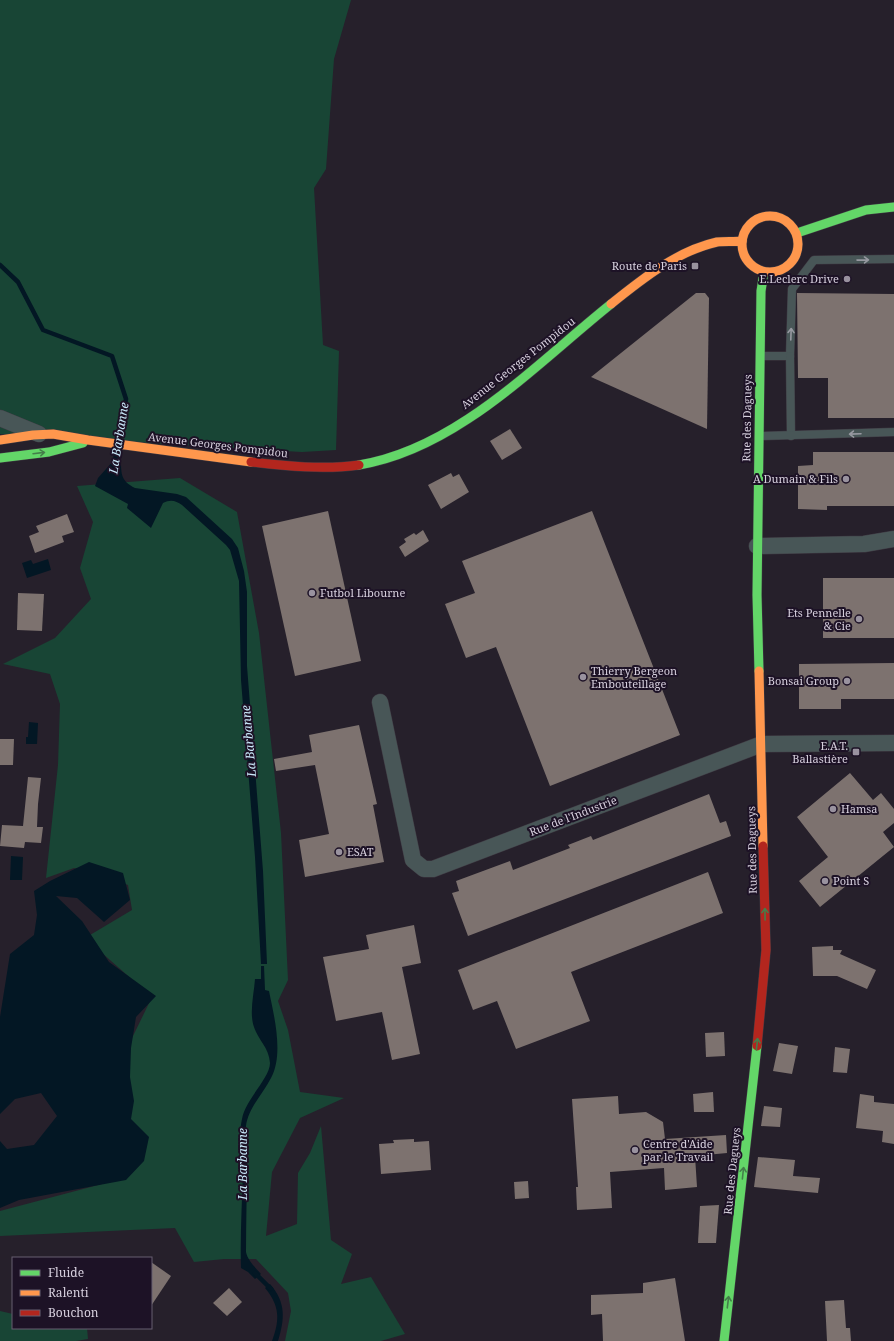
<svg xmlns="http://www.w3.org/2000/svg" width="894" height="1341" font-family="'Noto Serif',serif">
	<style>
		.green { fill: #184535 }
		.water { fill: #031724 }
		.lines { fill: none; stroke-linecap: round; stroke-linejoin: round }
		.stream { stroke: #031724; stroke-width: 4.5 }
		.building { fill: #7d726f }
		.lane-casing { stroke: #3f3a43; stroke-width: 9 }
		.street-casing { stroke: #3f3a43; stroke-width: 17 }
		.fast-casing { stroke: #3f3a43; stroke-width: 10 }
		.slow-casing { stroke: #3f3a43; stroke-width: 10 }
		.jam-casing { stroke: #3f3a43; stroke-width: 10 }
		.lane { stroke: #485657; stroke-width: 8 }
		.street { stroke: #485657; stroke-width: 16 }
		.fast { stroke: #63d668; stroke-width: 9 }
		.slow { stroke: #ff974d; stroke-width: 9 }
		.jam { stroke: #b3261e; stroke-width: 9 }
		.oneway { stroke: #9799a1 }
		.oneway2 { stroke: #447e4a }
		.poi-dot { fill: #99929f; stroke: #1d1226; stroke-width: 1.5 }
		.labels { text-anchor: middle; stroke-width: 4; stroke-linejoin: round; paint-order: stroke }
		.poi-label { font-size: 11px; fill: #d7d0de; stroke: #1d1226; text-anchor: end }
		.street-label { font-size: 11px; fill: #d7d0de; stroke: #1d1226 }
		.water-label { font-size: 12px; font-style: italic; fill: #c9e9fa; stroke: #1d1226 }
	</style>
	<rect width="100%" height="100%" fill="#26202b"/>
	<g class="green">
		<path d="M0 0H351L334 59 326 169 314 188 323 345 339 351 336 450 302 452 0 434Z"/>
		<path d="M180 478 237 512 259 633 281 833 288 980 278 1001 288 1030 300 1092 344 1098 300 1118 272 1172 266 1236 297 1224 298 1173 310 1153 321 1126 331 1240 352 1254 341 1284 371 1277 405 1334 381 1341H285L291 1311 288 1293 256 1259H224L194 1262 175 1228 0 1236V1211L102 1184 116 1071 152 997 85 938 132 910 128 885 98 873 74 868 46 878 58 765 60 704 50 674 3 664 55 638 91 599 80 568 93 522 77 486Z"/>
		<path d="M0 1311 13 1314V1328H87L88 1339 76 1341H0Z"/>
	</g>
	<g class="water">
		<path d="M114 460H121C121 474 121 481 135 488L177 494 186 497 232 539 238 548 244 571 247 592V666L263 871 267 964H261L255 857 241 680 239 581 230 550 226 545 182 505C176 501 171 499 163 503L151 528 127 508 128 504 95 486 98 478Z"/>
		<path d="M48 559 51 570 27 578 22 563 31 560 33 564Z"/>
		<path d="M29 722 38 723 37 744H26V737H28Z"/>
		<path d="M11 856 23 857 22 880H10Z"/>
		<path d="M89 862 123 873 130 900 104 922 77 898 56 896 82 921 109 962 156 996 136 1017 131 1048 130 1077 134 1101 131 1119 149 1137 144 1161 126 1180 19 1200 0 1208V1141L7 1149 34 1145 57 1116 41 1093 15 1099 0 1114V1017L10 954 34 935 37 915 34 891 50 881Z"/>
		<path d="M261 966H264L265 990 269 991C274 1016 284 1054 271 1078 263 1094 248 1108 246 1126 244 1137 247 1149 247 1160 247 1191 246 1221 246 1252 248 1261 255 1267 261 1274L255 1279 248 1272 241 1268C240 1236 242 1203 243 1171 243 1154 238 1136 242 1119 245 1100 270 1078 270 1063 269 1047 258 1040 254 1027 249 1013 254 994 255 979H261Z"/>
		<path d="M270 1284C286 1302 285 1319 278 1341H272C280 1320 280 1306 265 1288Z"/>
	</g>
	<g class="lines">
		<g class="stream">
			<path d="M0 265 18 282 43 330 112 356 126 399 119 438"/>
			<path d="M114 466 117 449"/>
			<path d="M255 1273 271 1289"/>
		</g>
	</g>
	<g class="building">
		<path d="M696 293H705L709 298 707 429 591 377Z"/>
		<path d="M797 293 894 294V418H828V378H798Z"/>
		<path d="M510 429 522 448 502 460 490 441Z"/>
		<path d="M813 452H894V506H827V510L798 509V466L813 465Z"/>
		<path d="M451 473 453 477 459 474 469 492 441 509 428 485Z"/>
		<path d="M328 511 361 661 295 676 262 526Z"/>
		<path d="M592 511 680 735 550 786 496 647 466 658 445 604 475 593 462 561Z"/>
		<path d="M67 514 74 532 62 536 64 542 35 553 29 536 39 532 36 526Z"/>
		<path d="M423 530 429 541 405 557 399 547 406 542 404 539 414 533 416 535Z"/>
		<rect x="823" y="578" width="71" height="60"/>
		<path d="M18 593 44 594 42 631 17 630Z"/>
		<path d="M894 663V699H841V709H799V664Z"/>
		<path d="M359 725 377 804 373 805 384 862 305 877 299 840 329 834 315 765 276 771 274 759 312 752 309 735Z"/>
		<path d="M0 739H14L13 765H0Z"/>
		<path d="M850 773 873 800 881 793 894 809V823L883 832 894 847 820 907 799 881 828 857 797 817Z"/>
		<path d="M28 777 41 778 38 804 37 827H43L41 843 25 842 24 848 0 846 2 825 23 826Z"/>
		<path d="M709 794 720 823 726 821 731 836 468 936 452 893 459 891 456 881 510 861 513 870 570 848 568 845 591 836 593 840Z"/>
		<path d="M708 872 723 913 571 972 590 1021 516 1049 497 1001 473 1010 458 970Z"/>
		<path d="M414 925 421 963 402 967 420 1054 392 1060 382 1012 336 1021 323 957 369 949 366 935Z"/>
		<path d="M833 946V950H842L840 954 876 970 867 989 837 976H813L812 947Z"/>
		<path d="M724 1032 725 1056 706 1057 705 1033Z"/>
		<path d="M779 1043 798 1046 792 1074 773 1071Z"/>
		<path d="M835 1047 850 1049 847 1073 833 1072Z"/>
		<path d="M713 1092 714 1112H694L693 1094Z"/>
		<path d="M860 1094 874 1096V1102L894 1104V1144L882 1142 883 1131 856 1128Z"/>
		<path d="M618 1096 619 1114 646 1112 663 1122 665 1139 726 1135 727 1153 695 1156 697 1187 665 1190 664 1168 610 1172 612 1208 577 1210 576 1187H578L572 1099Z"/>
		<path d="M764 1106 782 1108 780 1127 761 1126Z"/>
		<path d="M414 1139V1142L429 1141 431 1170 381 1174 379 1144 394 1143 393 1140Z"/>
		<path d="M758 1157 795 1160 793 1176 820 1178 818 1193 754 1187Z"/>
		<path d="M528 1181 529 1198 515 1199 514 1182Z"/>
		<path d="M719 1205 716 1243H698L700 1206Z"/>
		<path d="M151 1262 171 1276 151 1306Z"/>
		<path d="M675 1278 685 1341H603L602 1314 591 1315V1295L643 1293V1283Z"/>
		<path d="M229 1288 242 1302 227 1316 213 1303Z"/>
		<path d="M844 1300 846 1328H850L851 1341H827L825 1301Z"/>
	</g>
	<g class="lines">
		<g class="lane-casing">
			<g id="lane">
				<path d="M761 356H790L792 289 814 260 894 259"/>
				<path d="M790 356 791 436"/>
				<path d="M761 436 894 432"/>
			</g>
		</g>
		<g class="street-casing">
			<g id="street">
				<path d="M0 418 39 434"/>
				<path d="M757 546 864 544 894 539"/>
				<path d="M380 702 413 860 424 869H433L762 744 894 743"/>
			</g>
		</g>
		<g class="fast-casing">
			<g id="fast">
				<path d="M797 233 866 210 894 207"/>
				<path d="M0 458 49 452 83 443"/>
				<path d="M359 465C457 449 536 364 611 304"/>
				<path d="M759 671 757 595 761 291 764 272"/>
				<path d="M724 1341 757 1046"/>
			</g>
		</g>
		<g class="slow-casing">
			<g id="slow">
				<circle cx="770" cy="244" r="28"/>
				<path d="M611 304C642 279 677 251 717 242 725 241 734 242 742 241"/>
				<path d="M0 440 33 435 53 434 88 440 251 462"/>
				<path d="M759 671 763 846"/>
			</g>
		</g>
		<g class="jam-casing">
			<g id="jam">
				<path d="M251 462C286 466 324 470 359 465"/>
				<path d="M757 1046 766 950 763 846"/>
			</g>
		</g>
		<use href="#lane" class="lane"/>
		<use href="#street" class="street"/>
		<use href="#fast" class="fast"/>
		<use href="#slow" class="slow"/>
		<use href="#jam" class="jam"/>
	</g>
	<defs><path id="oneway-shaft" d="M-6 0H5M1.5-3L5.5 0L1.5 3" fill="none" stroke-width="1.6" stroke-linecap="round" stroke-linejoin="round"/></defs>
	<g class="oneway">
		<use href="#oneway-shaft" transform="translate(863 260) rotate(-1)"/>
		<use href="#oneway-shaft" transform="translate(791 334) rotate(-88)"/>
		<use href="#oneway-shaft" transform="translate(855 434) rotate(178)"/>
	</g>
	<g class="oneway2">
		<use href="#oneway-shaft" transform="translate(39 453) rotate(-7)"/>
		<use href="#oneway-shaft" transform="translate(765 914) rotate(-91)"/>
		<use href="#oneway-shaft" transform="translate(757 1044) rotate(-84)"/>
		<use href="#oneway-shaft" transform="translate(743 1173) rotate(-84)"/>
		<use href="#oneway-shaft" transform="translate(728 1302) rotate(-83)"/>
	</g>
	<g class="poi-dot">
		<rect x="691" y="262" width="8" height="8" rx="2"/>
		<circle cx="847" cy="279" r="4"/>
		<circle cx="846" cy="479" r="4"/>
		<circle cx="312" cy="593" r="4"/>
		<circle cx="859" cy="619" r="4"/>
		<circle cx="583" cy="677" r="4"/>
		<circle cx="847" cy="681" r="4"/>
		<rect x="852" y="748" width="8" height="8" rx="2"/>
		<circle cx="833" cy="809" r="4"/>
		<circle cx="339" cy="852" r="4"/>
		<circle cx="825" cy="881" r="4"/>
		<circle cx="635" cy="1150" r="4"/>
	</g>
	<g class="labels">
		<g class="poi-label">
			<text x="687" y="270">Route de Paris</text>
			<text x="839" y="283">E.Leclerc Drive</text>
			<text x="838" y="483">A Dumain &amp; Fils</text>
			<text x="320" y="597" text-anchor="start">Futbol Libourne</text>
			<text x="851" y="617">Ets Pennelle<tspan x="851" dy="13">&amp; Cie</tspan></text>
			<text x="591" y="675" text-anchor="start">Thierry Bergeon<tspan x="591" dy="13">Embouteillage</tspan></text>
			<text x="839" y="685">Bonsai Group</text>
			<text x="848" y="750">E.A.T.<tspan x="848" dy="13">Ballastière</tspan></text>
			<text x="841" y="813" text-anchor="start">Hamsa</text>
			<text x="347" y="856" text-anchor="start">ESAT</text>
			<text x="833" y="885" text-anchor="start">Point S</text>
			<text x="643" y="1148" text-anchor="start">Centre d'Aide<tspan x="643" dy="13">par le Travail</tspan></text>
		</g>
		<g class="street-label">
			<text transform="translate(518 363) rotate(-38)" y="4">Avenue Georges Pompidou</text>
			<text transform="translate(747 418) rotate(-89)" y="4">Rue des Dagueys</text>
			<text transform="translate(218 445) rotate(7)" y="4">Avenue Georges Pompidou</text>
			<text transform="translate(573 816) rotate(-21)" y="4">Rue de l'Industrie</text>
			<text transform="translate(752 850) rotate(-91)" y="4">Rue des Dagueys</text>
			<text transform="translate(732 1171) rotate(-84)" y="4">Rue des Dagueys</text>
		</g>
		<g class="water-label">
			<text transform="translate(119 438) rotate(-81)" y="4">La Barbanne</text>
			<text transform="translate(249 741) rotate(-95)" y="4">La Barbanne</text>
			<text transform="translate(243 1164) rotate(-90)" y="4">La Barbanne</text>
		</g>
	</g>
	<rect x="12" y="1257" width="140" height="72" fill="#1d1226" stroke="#675e70"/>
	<rect x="20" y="1270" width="20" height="6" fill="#63d668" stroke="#675e70"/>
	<text x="48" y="1277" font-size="12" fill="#d7d0de">Fluide</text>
	<rect x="20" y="1290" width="20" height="6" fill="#ff974d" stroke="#675e70"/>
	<text x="48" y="1297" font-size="12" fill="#d7d0de">Ralenti</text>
	<rect x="20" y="1310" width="20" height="6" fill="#b3261e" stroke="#675e70"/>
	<text x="48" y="1317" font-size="12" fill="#d7d0de">Bouchon</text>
</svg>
